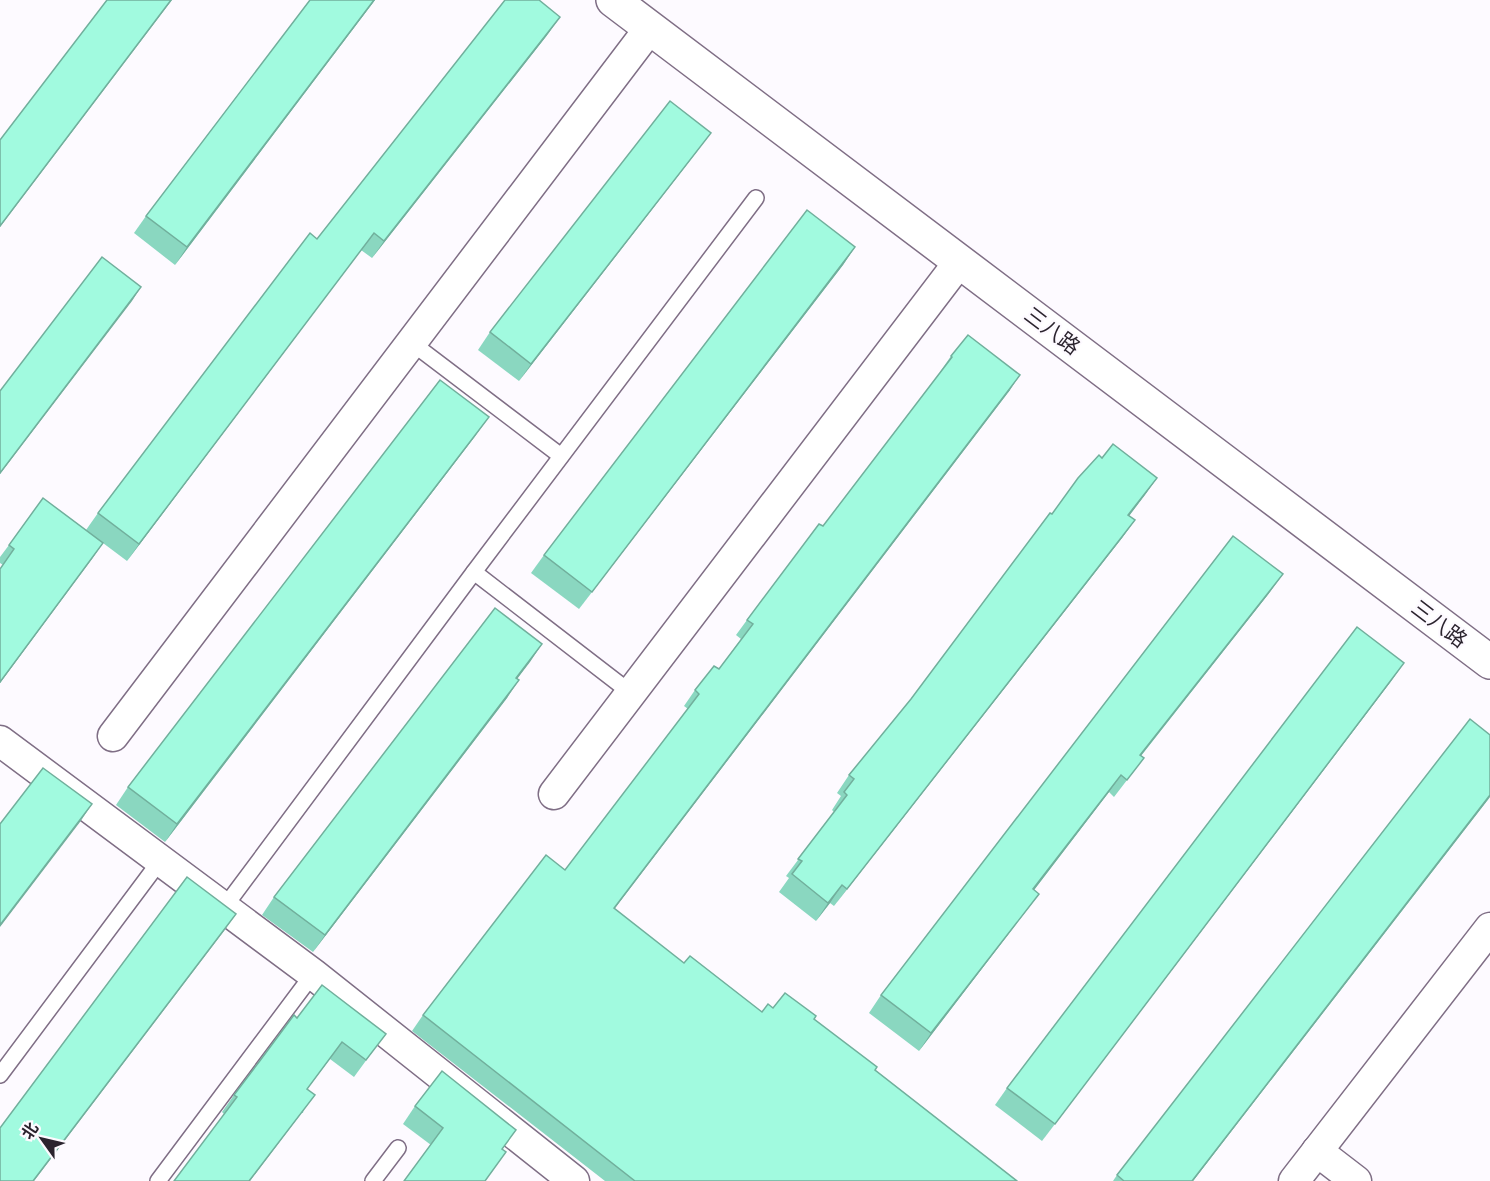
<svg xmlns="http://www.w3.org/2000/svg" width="1490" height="1181" font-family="'Sofia Sans Condensed','Noto Sans SC',sans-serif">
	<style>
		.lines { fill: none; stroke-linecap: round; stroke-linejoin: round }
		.lane-casing { stroke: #7f6e85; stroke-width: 18 }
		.street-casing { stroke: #7f6e85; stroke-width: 33 }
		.secondary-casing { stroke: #7f6e85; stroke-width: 36 }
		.lane { stroke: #fff; stroke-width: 15 }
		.street { stroke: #fff; stroke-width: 30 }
		.secondary { stroke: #fff; stroke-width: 33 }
		.wall { fill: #8ad7c0 }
		.shaded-wall { fill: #71af9c }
		.building { fill: #a1fadf; stroke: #71af9c; stroke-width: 1.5 }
		.labels { text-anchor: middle; stroke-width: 4.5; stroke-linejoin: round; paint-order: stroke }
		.street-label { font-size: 21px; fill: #2b242e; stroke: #fdfaff }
	</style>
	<rect width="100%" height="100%" fill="#fdfaff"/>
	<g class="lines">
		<g class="lane-casing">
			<g id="lane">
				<path d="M412 343 561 456"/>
				<path d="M474 572 631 693"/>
				<path d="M223 909 474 572 756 198"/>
				<path d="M0 1075 160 861"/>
				<path d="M158 1181 313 974"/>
				<path d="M373 1181 398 1148"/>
			</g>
		</g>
		<g class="street-casing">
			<g id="street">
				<path d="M113 736 650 28"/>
				<path d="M0 741 313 974 574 1181"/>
				<path d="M554 794 960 261"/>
				<path d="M1317 1151 1356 1181"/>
				<path d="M1294 1181 1490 928"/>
			</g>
		</g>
		<g class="secondary-casing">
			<path id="secondary" d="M613 0 1490 662"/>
		</g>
		<use href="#lane" class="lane"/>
		<use href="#street" class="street"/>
		<use href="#secondary" class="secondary"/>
	</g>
	<g class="wall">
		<path d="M310 0H375L175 265 134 233 146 216Z"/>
		<path d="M548 34 372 258 361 250 127 561 103 543 0 683V569L3 565 0 563V557L9 545 86 530 98 513 317 239Z"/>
		<path d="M698 150 519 381 478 350 490 332Z"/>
		<path d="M855 247 843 265 579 609 531 573 544 555Z"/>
		<path d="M951 356 1010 390 614 909 684 963 762 1012 773 1008 814 1019 875 1070 1017 1181H605L412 1031 423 1015 565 870 688 709 684 706 695 690 719 669 741 639 736 635 747 620 823 526 941 372H940Z"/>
		<path d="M476 435 165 842 116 805 128 787Z"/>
		<path d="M1102 458 1157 478 1129 516 1135 520 1122 538 834 906 830 903 816 921 779 892 789 878 786 876 834 812 832 810 841 796 837 793 849 775 911 699 1052 514Z"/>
		<path d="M1270 592 1141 756 1144 758 1114 797 1109 792 1034 890 1039 894 1026 911 919 1051 869 1013 881 995Z"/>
		<path d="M542 644 517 679 507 698 313 952 262 915 274 897Z"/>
		<path d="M1392 680 1042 1141 995 1105 1007 1088Z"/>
		<path d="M1490 797 1193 1181H1113L1117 1175Z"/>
		<path d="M297 1018 373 1051 354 1077 330 1059 307 1089 303 1113 224 1114 222 1112 234 1095Z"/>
		<path d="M415 1106 516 1130 431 1145 403 1124Z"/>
	</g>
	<g class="shaded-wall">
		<path d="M171 0H172L0 227V226Z"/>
		<path d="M374 0H375L175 265 187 247Z"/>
		<path d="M560 17 548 34 372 258 384 241Z"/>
		<path d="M711 133 698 150 519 381 531 364Z"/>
		<path d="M374 233 361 250 127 561 139 544Z"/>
		<path d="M855 247 843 265 579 609 592 592Z"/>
		<path d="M141 287 132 301 0 474V473Z"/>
		<path d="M1020 375 1010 390 603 924 614 908Z"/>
		<path d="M489 417 476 435 165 842 177 824Z"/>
		<path d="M1157 478 1145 495 1116 533 1128 515Z"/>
		<path d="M1135 520 1122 538 834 906 847 889Z"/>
		<path d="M103 543 92 559 0 683V682Z"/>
		<path d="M1283 574 1270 592 1128 772 1140 755Z"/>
		<path d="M542 644 530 662 504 696 516 678Z"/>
		<path d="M1404 663 1392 680 1042 1141 1055 1124Z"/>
		<path d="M519 680 507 698 313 952 325 935Z"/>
		<path d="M1121 775 1109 792 1021 907 1033 889Z"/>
		<path d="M1490 795V797L1193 1181H1192Z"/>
		<path d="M92 804 80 822 0 927V925Z"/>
		<path d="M842 885 830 903 816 921 828 903Z"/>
		<path d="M1039 894 1026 911 919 1051 931 1033Z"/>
		<path d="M236 914 224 931 34 1181H33Z"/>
		<path d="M315 1095 250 1181H249Z"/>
	</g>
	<g class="building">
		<path d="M107 0H171L0 226V140Z"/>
		<path d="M310 0H374L187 247 146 216Z"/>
		<path d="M505 0H539L560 17 384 241 374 233 139 544 98 513 310 233 317 239Z"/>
		<path d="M670 101 711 133 531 364 490 332Z"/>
		<path d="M807 210 855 247 592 592 544 555Z"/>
		<path d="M102 257 141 287 0 473V391Z"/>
		<path d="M968 335 1020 375 614 908 684 963 690 956 762 1012 768 1004 773 1008 785 993 816 1016 814 1019 877 1067 875 1070 1017 1181H635L423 1015 546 855 565 870 699 694 695 690 714 666 719 669 753 624 747 620 819 524 823 526 952 357 951 356Z"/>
		<path d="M440 380 489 417 177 824 128 787Z"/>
		<path d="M1113 444 1157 478 1128 515 1135 520 847 889 842 885 828 903 792 874 802 861 798 859 847 795 844 792 854 779 849 775 911 699 1050 513 1052 514 1078 478 1099 455 1102 458Z"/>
		<path d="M43 498 103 543 0 682V569L14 549 9 545Z"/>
		<path d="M1233 536 1283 574 1140 755 1144 758 1127 780 1121 775 1033 889 1039 894 931 1033 881 995Z"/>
		<path d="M495 608 542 644 516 678 519 680 325 935 274 897Z"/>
		<path d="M1357 627 1404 663 1055 1124 1007 1088Z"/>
		<path d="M1470 719 1490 735V795L1192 1181H1124L1117 1175Z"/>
		<path d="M43 768 92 804 0 925V824Z"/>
		<path d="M187 877 236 914 33 1181H0V1128Z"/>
		<path d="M322 985 386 1034 366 1060 342 1042 307 1089 315 1095 249 1181H174L237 1097 234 1095 259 1062 294 1015 297 1018Z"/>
		<path d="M442 1071 516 1130 502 1149 506 1152 485 1181H404L443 1128 415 1106Z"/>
	</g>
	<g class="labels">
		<g class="street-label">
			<text transform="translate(1052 331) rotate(37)" y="7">三八路</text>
			<text transform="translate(1439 624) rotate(37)" y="7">三八路</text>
		</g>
	</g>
	<g transform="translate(42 1139) rotate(304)" stroke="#fdfaff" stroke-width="4.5" paint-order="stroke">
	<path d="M0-4.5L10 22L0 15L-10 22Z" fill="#2b242e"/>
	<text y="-9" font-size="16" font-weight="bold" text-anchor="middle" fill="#2b242e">北</text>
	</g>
</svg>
